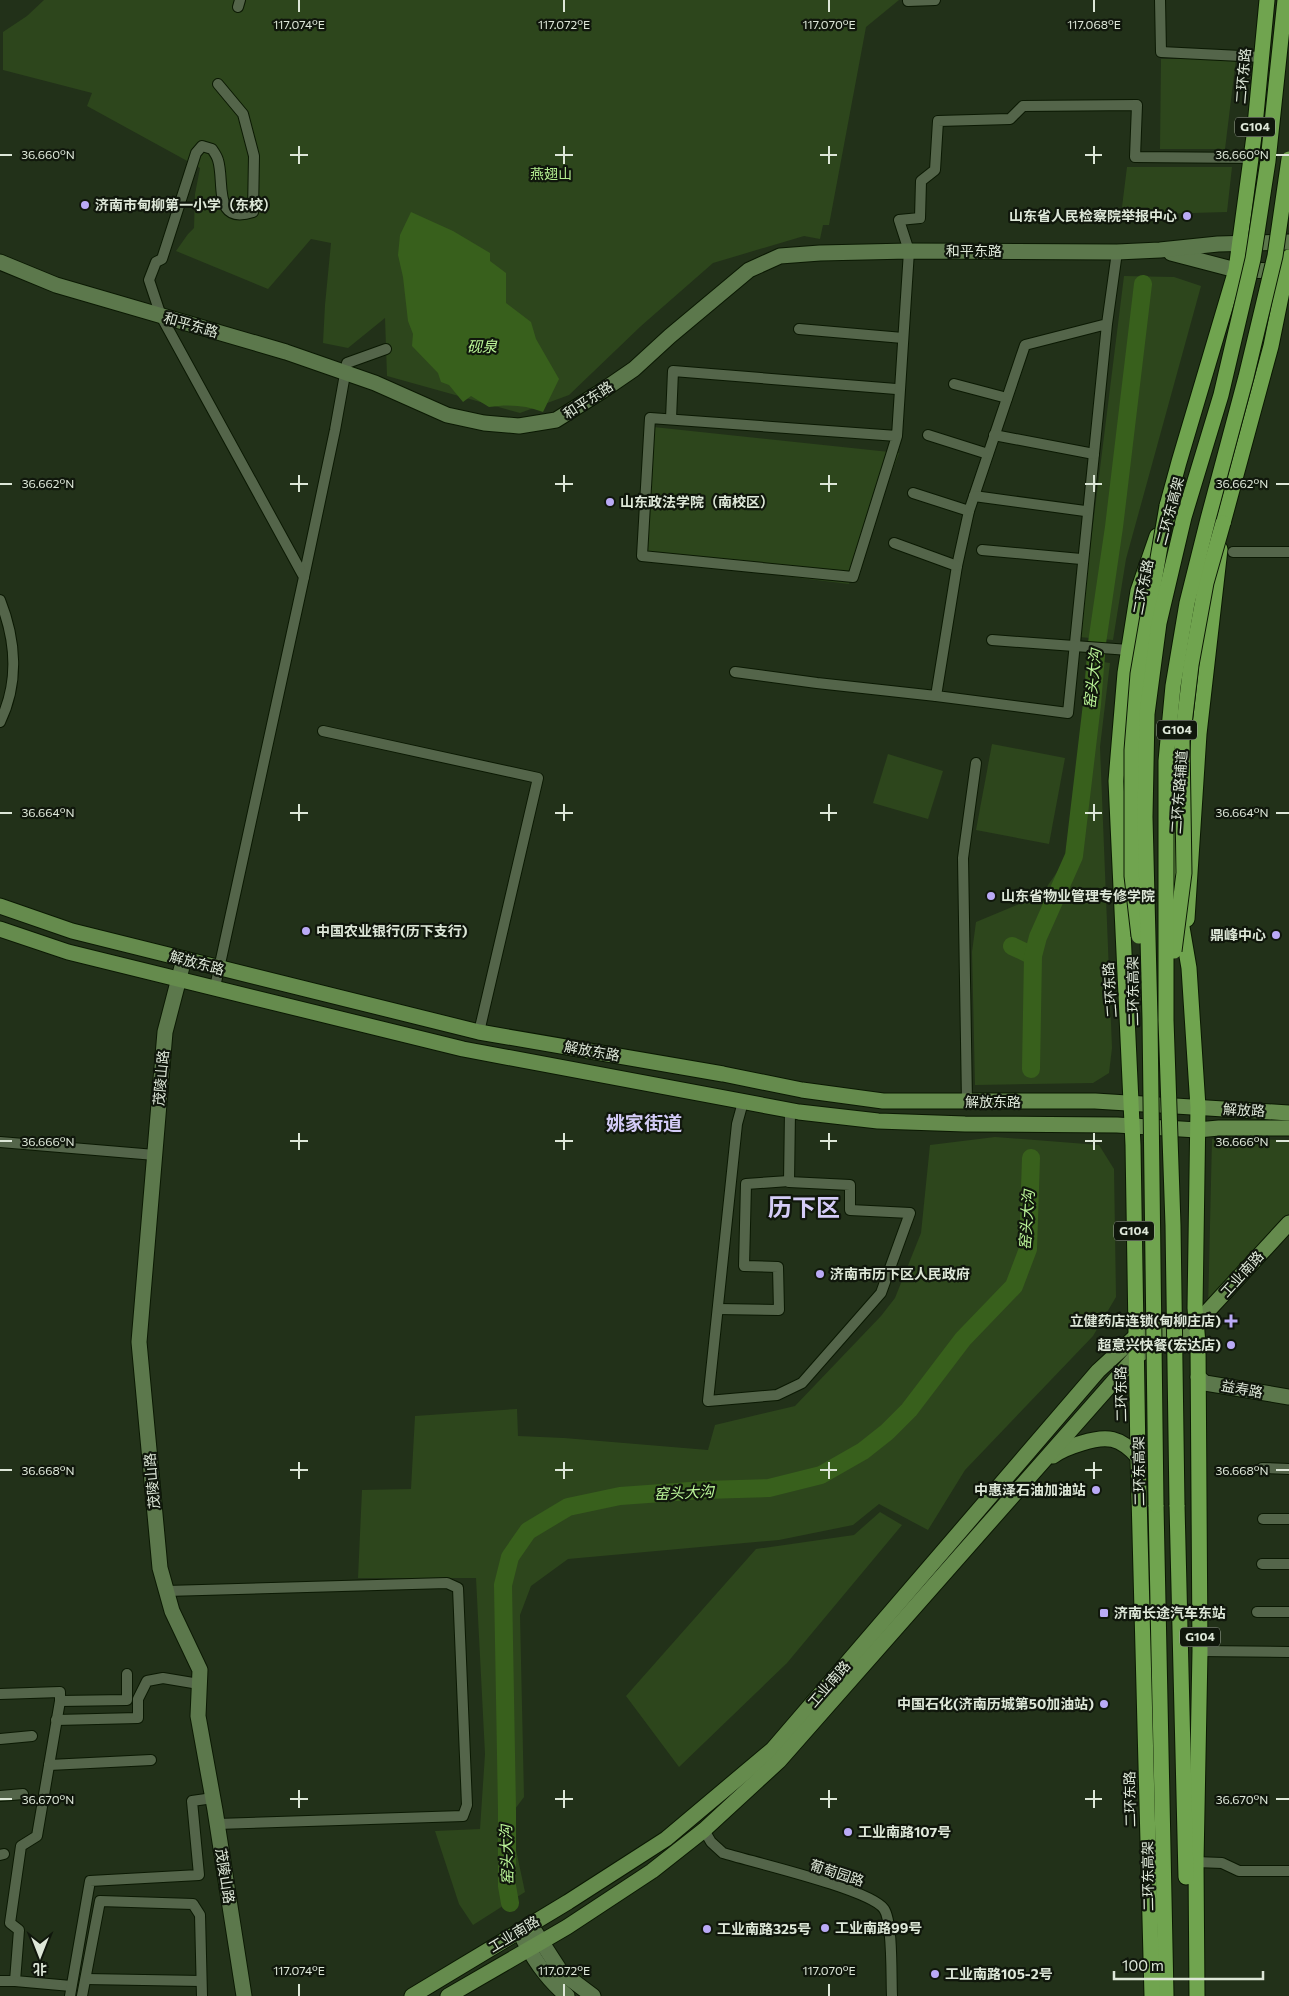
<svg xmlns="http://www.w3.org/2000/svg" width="1289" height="1996" font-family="Commissioner,'Noto Sans SC',sans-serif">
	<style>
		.green { fill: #2d461c }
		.water { fill: #38601c }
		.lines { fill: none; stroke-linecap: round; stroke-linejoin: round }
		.river { stroke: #38601c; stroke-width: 18 }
		.street-casing { stroke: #0b1903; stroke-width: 12 }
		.secondary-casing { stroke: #0b1903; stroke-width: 17 }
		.primary-casing { stroke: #0b1903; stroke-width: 17 }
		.highway-casing { stroke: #0b1903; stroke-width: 17 }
		.street { stroke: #54654a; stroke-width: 10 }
		.secondary { stroke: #5c784c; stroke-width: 15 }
		.primary { stroke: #658b4d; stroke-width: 15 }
		.highway { stroke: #70a44f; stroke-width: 15 }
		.highway-bridge-casing { stroke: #0b1903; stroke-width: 17; stroke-linecap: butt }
		.highway-bridge { stroke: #70a44f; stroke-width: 15 }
		.ticks { fill: none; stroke: #dde7d8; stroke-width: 2 }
		.poi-dot { fill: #baaaf6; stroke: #10170c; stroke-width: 2 }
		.labels { text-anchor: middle; stroke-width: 4.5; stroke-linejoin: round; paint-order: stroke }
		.shield { fill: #10170c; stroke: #a0a99b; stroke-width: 1 }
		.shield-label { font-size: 12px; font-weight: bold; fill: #dde7d8 }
		.street-label { font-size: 14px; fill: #dde7d8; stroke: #10170c }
		.park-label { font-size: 14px; fill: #b3ed90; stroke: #10170c }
		.poi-label { font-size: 14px; font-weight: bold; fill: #dde7d8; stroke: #10170c; text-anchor: start }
		.water-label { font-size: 15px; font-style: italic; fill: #bdf89a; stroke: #10170c }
		.district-label { font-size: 19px; font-weight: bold; fill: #d4ccf7; stroke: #10170c }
		.town-label { font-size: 24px; font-weight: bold; fill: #d4ccf7; stroke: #10170c }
		.ticks-label { font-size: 12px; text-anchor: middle; fill: #dde7d8; stroke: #10170c; stroke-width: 4.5; stroke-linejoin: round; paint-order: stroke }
	</style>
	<rect width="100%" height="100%" fill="#223119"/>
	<g class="green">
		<path d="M44 0H899L866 27 829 225H823L820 239 804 236 713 263 641 326 569 395 520 413 387 376 385 318 348 348 323 343 325 305 331 243 311 239 268 289 176 251 188 234 194 228 195 194 200 168 87 106 92 93 3 70V32L27 16Z"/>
		<path d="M1161 59H1236L1225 149H1160Z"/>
		<path d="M1127 167H1232L1227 212 1121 215Z"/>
		<path d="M1124 276 1174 277 1201 286 1126 559 1113 640 1079 637Z"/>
		<path d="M644 426 899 453 849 584 638 558Z"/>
		<path d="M1090 660 1110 663 1100 747 1112 1048 1109 1073 1093 1083 975 1085 972 952 976 922 1041 895 1069 855 1079 857Z"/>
		<path d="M992 744 1065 758 1049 844 976 830Z"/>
		<path d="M888 754 943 771 928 819 873 803Z"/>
		<path d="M995 1137 1099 1145 1114 1169 1116 1297 1093 1336 965 1470 928 1530 879 1504 853 1525 779 1540 568 1559 531 1586 520 1615 524 1797 509 1817 525 1892 473 1925 459 1904 435 1831 480 1829 485 1754 476 1578H358L362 1490 411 1489 415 1416 517 1409 518 1436 564 1438 708 1450 715 1425 795 1406 881 1316 895 1298 921 1233 930 1145Z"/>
		<path d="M1212 1139 1289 1140V1220L1208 1311Z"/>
		<path d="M880 1512 902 1525 787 1663 679 1767 626 1696 756 1549 854 1535Z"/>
	</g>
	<path class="water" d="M411 212 453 231 490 253V261L506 273V303L531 322 536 339 559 379 543 412C526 405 508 404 489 407L471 396 463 402 449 385 441 382 438 373 412 346 413 334 408 321 403 277 398 255 400 235Z"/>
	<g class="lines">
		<g class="river">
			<path d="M1012 946 1033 956"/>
			<path d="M1031 1069 1033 956 1038 937 1074 856 1092 704 1097 643 1114 527 1143 284"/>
			<path d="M510 1903 507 1886V1810L503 1585 510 1557 528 1531 568 1507 620 1496 704 1490 769 1488 821 1475 863 1451 887 1432 909 1410 963 1339 1014 1286 1028 1249 1031 1158"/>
		</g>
		<g class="street-casing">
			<g id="street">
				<path d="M1160 0 1161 52 1261 57"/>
				<path d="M908 1 935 0"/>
				<path d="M238 7 240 0"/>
				<path d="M1107 324 1025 345 969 511 957 566 936 696 1068 713 1107 324 1117 252"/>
				<path d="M799 329 903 338"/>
				<path d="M954 384 1007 398"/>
				<path d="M671 419 673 371 896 389"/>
				<path d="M928 435 988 454"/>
				<path d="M994 435 1094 454"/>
				<path d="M897 436 650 418 642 556 853 577 897 436 909 251 899 220 920 218 921 181 935 170 938 121 1010 119 1023 106 1137 105 1135 157 1251 158"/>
				<path d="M913 493 969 511"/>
				<path d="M974 496 1085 511"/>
				<path d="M894 543 957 566"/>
				<path d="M982 550 1081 559"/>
				<path d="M1233 552H1289"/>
				<path d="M304 577 335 430 347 363 386 349"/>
				<path d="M0 600C16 640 19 683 0 722"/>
				<path d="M992 640 1129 650"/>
				<path d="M735 672 817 683 936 696"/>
				<path d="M323 731 538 778 479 1032"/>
				<path d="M215 987 304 577 161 316 149 280 156 262 162 259 196 153 202 146 212 149C214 152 217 156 218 160 225 182 212 225 253 212L254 156 243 114 218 84"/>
				<path d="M743 1102 737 1124 708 1401 777 1395 802 1383 881 1293 910 1213 850 1210V1185L789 1182 790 1111"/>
				<path d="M967 1102 963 858 976 763"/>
				<path d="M0 1142 155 1155"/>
				<path d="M718 1309 779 1310 778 1267 744 1266 746 1184 789 1181"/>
				<path d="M1262 1468 1289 1469"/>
				<path d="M1263 1519H1289"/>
				<path d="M1262 1564H1289"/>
				<path d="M166 1591 447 1583 458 1588 467 1805 463 1816 217 1824"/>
				<path d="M1257 1612H1289"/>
				<path d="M1200 1651 1289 1652"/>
				<path d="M0 1694 60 1692V1701L127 1700V1674"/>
				<path d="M60 1701 37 1836 21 1846 10 1923 19 1930 15 1981 71 1986"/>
				<path d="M56 1720 138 1718V1699L147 1681 163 1678 199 1684"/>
				<path d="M0 1739 32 1736"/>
				<path d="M49 1765 151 1760"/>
				<path d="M0 1796 23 1794"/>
				<path d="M704 1830 711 1842 723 1853C752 1862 870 1889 884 1909 893 1922 891 1978 892 1996"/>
				<path d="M0 1855 4 1854"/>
				<path d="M1196 1862 1222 1863 1239 1871H1289"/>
				<path d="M86 1979 201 1981"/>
				<path d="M0 1981H15"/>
				<path d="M70 1996 90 1881 199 1875 192 1801 213 1798"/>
				<path d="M82 1996 100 1901 193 1904 200 1915 202 1996"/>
			</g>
		</g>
		<g class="secondary-casing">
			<g id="secondary">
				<path d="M1171 253 1236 270 1283 271"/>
				<path d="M0 262 56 285 286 352 375 383 447 415 484 423 519 426 556 420 602 391 634 369 670 336 749 270 780 256 820 253 909 251 1117 252 1160 250 1218 244 1289 242"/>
				<path d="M184 959 165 1032 139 1342 160 1568 172 1611 200 1670 198 1716 215 1810 244 1996"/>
				<path d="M1198 1377 1205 1383 1289 1397"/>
				<path d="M530 1924 561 1972 593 1996"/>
				<path d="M519 1931C533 1958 544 1976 567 1996"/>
			</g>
		</g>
		<g class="primary-casing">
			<g id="primary">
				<path d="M0 906 72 931 479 1032 723 1074 802 1090 883 1101H1095L1289 1113"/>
				<path d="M0 929 68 952 463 1049 799 1112 878 1121 965 1124 1117 1125 1197 1130 1219 1128H1289"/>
				<path d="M1053 1456C1062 1449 1072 1446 1082 1443 1107 1435 1120 1437 1138 1457"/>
				<path d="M412 1996 568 1902 666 1839 773 1749 1098 1371 1136 1336 1166 1330"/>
				<path d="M448 1996 567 1927 652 1871 704 1830 779 1761 1136 1356 1195 1325 1289 1223"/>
			</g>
		</g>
		<g class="highway-casing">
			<g id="highway">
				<path d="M1168 519 1167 506 1179 462 1236 270 1254 136 1267 0"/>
				<path d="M1215 532 1223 523 1271 346 1289 257"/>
				<path d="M1176 823V892L1189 968 1198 1107 1195 1308 1198 1344 1200 1651 1196 1862 1197 1996"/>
				<path d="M1187 919 1199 734 1220 549"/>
				<path d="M1156 1505 1166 1996"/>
				<path d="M1177 1505 1186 1877"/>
				<path d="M1152 1996 1138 1457 1133 1145 1116 781 1125 673 1138 591 1157 536"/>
			</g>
		</g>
		<use href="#street" class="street"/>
		<use href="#secondary" class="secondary"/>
		<use href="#primary" class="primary"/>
		<use href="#highway" class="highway"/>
		<g class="highway-bridge-casing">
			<g id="highway-bridge">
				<path d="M1139 936 1132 876V750L1138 674 1167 506"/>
				<path d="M1174 951 1184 873 1182 741 1191 665 1206 583 1223 523"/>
				<path d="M1156 1505 1150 1019 1145 817 1147 714 1159 623 1184 517 1221 395 1253 259 1268 161 1285 0"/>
				<path d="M1177 1505 1173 1225 1166 1020V761L1173 686 1187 603 1208 519 1246 377 1275 256 1289 159"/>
			</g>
		</g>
		<use href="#highway-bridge" class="highway-bridge"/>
	</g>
	<path class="ticks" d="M299 0V12M564 0V12M829 0V12M1094 0V12M299 146V164M564 146V164M829 146V164M1094 146V164M0 155H12M290 155H308M555 155H573M820 155H837M1085 155H1102M1276 155H1289M299 475V492M564 475V492M829 475V492M1094 475V492M0 484H12M290 484H308M555 484H573M820 484H837M1085 484H1102M1276 484H1289M299 804V821M564 804V821M829 804V821M1094 804V821M0 813H12M290 813H308M555 813H573M820 813H837M1085 813H1102M1276 813H1289M299 1133V1150M564 1133V1150M829 1133V1150M1094 1133V1150M0 1141H12M290 1141H308M555 1141H573M820 1141H837M1085 1141H1102M1276 1141H1289M299 1462V1479M564 1462V1479M829 1462V1479M1094 1462V1479M0 1470H12M290 1470H308M555 1470H573M820 1470H837M1085 1470H1102M1276 1470H1289M299 1790V1808M564 1790V1808M829 1790V1808M1094 1790V1808M0 1799H12M290 1799H308M555 1799H573M820 1799H837M1085 1799H1102M1276 1799H1289M299 1984V1996M564 1984V1996M829 1984V1996"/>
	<g class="poi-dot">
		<circle cx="85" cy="205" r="5"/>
		<circle cx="1187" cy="216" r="5"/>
		<circle cx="610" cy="502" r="5"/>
		<circle cx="991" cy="896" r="5"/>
		<circle cx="306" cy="931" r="5"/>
		<circle cx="1276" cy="935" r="5"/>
		<circle cx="820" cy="1274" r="5"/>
		<path d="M1228.5 1313.5h5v5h5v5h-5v5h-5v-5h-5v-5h5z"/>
		<circle cx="1231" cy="1345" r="5"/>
		<circle cx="1096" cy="1490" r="5"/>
		<rect x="1099" y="1608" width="10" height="10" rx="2.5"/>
		<circle cx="1104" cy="1704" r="5"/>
		<circle cx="848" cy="1832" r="5"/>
		<circle cx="825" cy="1928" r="5"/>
		<circle cx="707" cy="1929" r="5"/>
		<circle cx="935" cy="1974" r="5"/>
	</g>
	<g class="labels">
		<g class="shield">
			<rect x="1235" y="117.5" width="40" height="19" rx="4"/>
			<rect x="1157" y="720.5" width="40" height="19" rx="4"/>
			<rect x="1114" y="1221.5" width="40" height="19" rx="4"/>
			<rect x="1180" y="1627.5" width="40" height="19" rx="4"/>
		</g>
		<g class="shield-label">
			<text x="1255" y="131">G104</text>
			<text x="1177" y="734">G104</text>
			<text x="1134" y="1235">G104</text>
			<text x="1200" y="1641">G104</text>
		</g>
		<g class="street-label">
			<text transform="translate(1243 76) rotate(-85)" y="5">二环东路</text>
			<text x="974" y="256">和平东路</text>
			<text transform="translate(191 325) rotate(16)" y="5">和平东路</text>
			<text transform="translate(588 400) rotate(-33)" y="5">和平东路</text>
			<text transform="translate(1170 511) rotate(-75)" y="5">二环东高架</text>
			<text transform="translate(1143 587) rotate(-79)" y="5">二环东路</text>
			<text transform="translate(1179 792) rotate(-86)" y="5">二环东路辅道</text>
			<text transform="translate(197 963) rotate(15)" y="5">解放东路</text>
			<text transform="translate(1110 990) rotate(-94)" y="5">二环东路</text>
			<text transform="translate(1133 991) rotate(-91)" y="5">二环东高架</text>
			<text transform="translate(592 1051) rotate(10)" y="5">解放东路</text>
			<text transform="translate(161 1078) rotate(-85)" y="5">茂陵山路</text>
			<text x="993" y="1107">解放东路</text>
			<text transform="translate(1244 1110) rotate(3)" y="5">解放路</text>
			<text transform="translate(1242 1274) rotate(-48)" y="5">工业南路</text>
			<text transform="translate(1242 1389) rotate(10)" y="5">益寿路</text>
			<text transform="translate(1121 1394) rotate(-91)" y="5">二环东路</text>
			<text transform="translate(1139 1471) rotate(-91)" y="5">二环东高架</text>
			<text transform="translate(152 1481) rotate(-95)" y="5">茂陵山路</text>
			<text transform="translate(829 1684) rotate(-49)" y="5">工业南路</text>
			<text transform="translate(1130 1799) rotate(-91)" y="5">二环东路</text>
			<text transform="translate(837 1873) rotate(18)" y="5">葡萄园路</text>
			<text transform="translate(225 1876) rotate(81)" y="5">茂陵山路</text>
			<text transform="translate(1148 1876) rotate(-91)" y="5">二环东高架</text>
			<text transform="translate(514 1934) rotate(-31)" y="5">工业南路</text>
		</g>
		<g class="park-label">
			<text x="551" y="179">燕翅山</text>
		</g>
		<g class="poi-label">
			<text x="95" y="210">济南市甸柳第一小学（东校）</text>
			<text x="1177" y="221" text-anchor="end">山东省人民检察院举报中心</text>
			<text x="620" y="507">山东政法学院（南校区）</text>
			<text x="1001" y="901">山东省物业管理专修学院</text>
			<text x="316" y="936">中国农业银行(历下支行)</text>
			<text x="1266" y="940" text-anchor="end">鼎峰中心</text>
			<text x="830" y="1279">济南市历下区人民政府</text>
			<text x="1221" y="1326" text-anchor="end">立健药店连锁(甸柳庄店)</text>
			<text x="1221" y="1350" text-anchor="end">超意兴快餐(宏达店)</text>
			<text x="1086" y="1495" text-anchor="end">中惠泽石油加油站</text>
			<text x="1114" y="1618">济南长途汽车东站</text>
			<text x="1094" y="1709" text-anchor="end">中国石化(济南历城第50加油站)</text>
			<text x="858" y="1837">工业南路107号</text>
			<text x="835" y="1933">工业南路99号</text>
			<text x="717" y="1934">工业南路325号</text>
			<text x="945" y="1979">工业南路105-2号</text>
		</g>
		<g class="water-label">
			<text x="482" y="352">砚泉</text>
			<text transform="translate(1093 679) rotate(-84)" y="5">窑头大沟</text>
			<text transform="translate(1027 1220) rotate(-86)" y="5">窑头大沟</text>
			<text transform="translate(684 1493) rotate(-3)" y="5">窑头大沟</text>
			<text transform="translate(507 1855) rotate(-92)" y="5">窑头大沟</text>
		</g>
		<g class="district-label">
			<text x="644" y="1130">姚家街道</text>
		</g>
		<g class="town-label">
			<text x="804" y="1216">历下区</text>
		</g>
	</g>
	<g class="ticks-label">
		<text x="299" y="29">117.074°E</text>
		<text x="564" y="29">117.072°E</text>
		<text x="829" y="29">117.070°E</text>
		<text x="1094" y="29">117.068°E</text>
		<text x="1242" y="159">36.660°N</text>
		<text x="48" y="159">36.660°N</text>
		<text x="1242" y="488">36.662°N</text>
		<text x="48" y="488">36.662°N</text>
		<text x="1242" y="817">36.664°N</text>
		<text x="48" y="817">36.664°N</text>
		<text x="1242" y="1146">36.666°N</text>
		<text x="48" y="1146">36.666°N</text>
		<text x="48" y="1475">36.668°N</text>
		<text x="1242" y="1475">36.668°N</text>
		<text x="48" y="1804">36.670°N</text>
		<text x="1242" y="1804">36.670°N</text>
		<text x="299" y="1975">117.074°E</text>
		<text x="564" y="1975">117.072°E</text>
		<text x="829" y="1975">117.070°E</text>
	</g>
	<g transform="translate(40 1956) rotate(180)" stroke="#10170c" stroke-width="4" paint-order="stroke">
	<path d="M0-4L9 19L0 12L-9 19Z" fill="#dde7d8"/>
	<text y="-8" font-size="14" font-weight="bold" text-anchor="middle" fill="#dde7d8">北</text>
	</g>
	<path d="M1114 1971v8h149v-8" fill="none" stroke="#dde7d8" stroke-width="2.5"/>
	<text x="1122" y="1971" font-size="15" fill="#dde7d8" stroke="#10170c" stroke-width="4" paint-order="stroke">100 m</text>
</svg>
